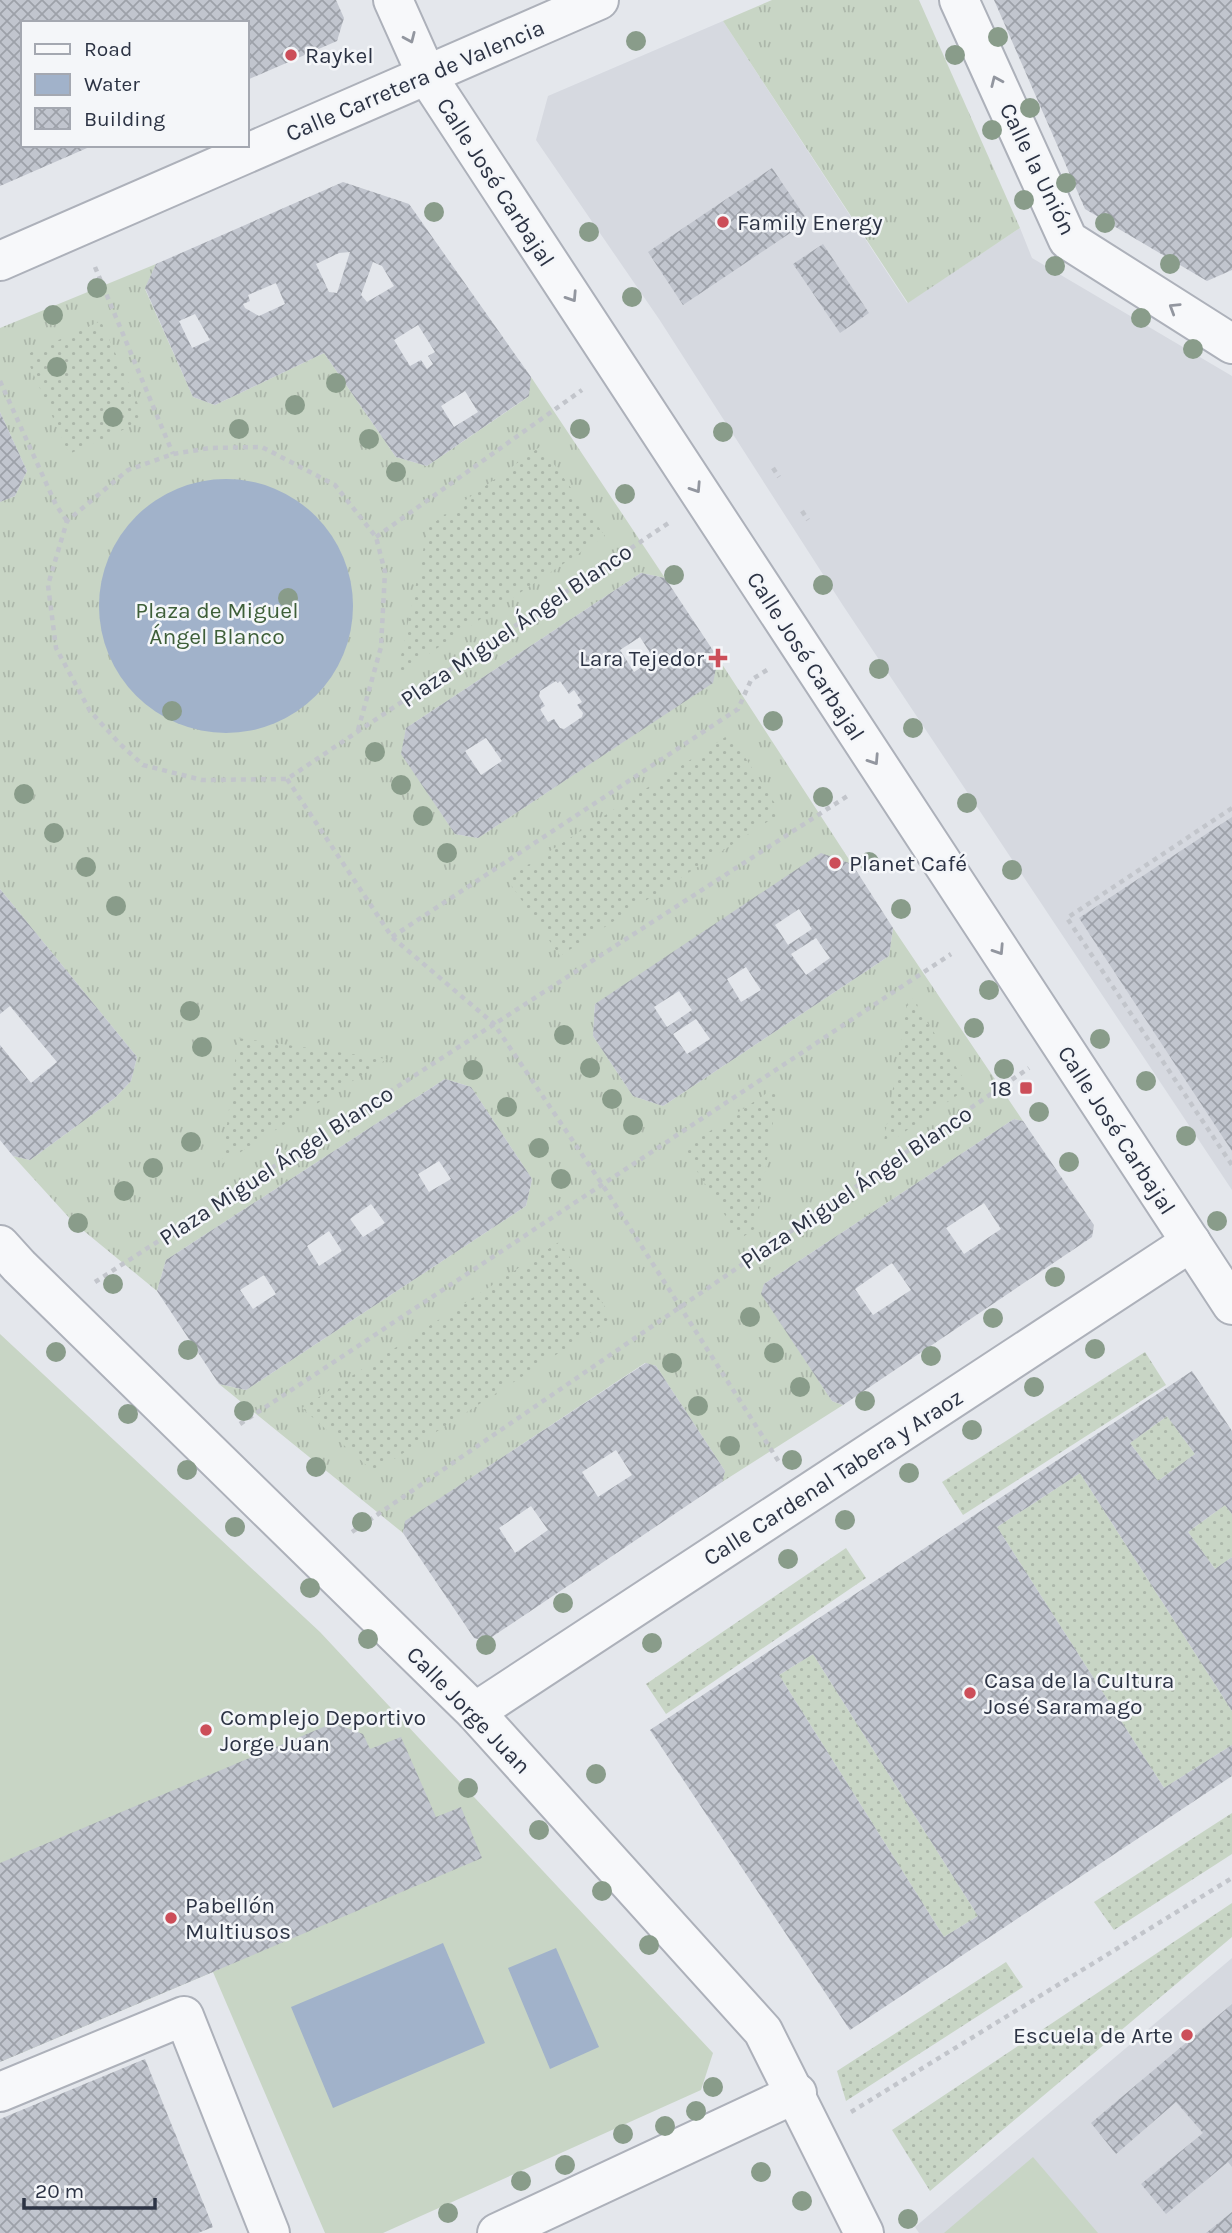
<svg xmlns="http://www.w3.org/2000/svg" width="1232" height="2233" font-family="Karla,sans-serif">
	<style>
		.built { fill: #d6d9e0 }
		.grass { fill: url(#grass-tufts) }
		.garden { fill: url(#garden-dots) }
		.pitch { fill: #c8d5c5 }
		.water { fill: #a1b2ca }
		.building { fill: url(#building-cross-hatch); fill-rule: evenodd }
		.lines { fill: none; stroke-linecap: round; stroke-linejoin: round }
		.minor-casing { stroke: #adb1ba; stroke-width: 42 }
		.path { stroke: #c2c5cb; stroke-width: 4.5; stroke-dasharray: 5 5; stroke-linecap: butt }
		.minor { stroke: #f7f8fa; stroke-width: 38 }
		.tree { fill: #899c8a }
		.oneway { stroke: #92969f }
		.poi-dot { fill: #cc4e59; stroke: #f4f6f9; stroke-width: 2.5 }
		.labels { text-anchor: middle; stroke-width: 5; stroke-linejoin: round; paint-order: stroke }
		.poi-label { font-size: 23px; fill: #2c3344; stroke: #f4f6f9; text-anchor: start }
		.street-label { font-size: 23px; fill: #2c3344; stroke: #f4f6f9 }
		.park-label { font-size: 23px; fill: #3e5f39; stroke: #f4f6f9 }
	</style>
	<defs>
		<pattern id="grass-tufts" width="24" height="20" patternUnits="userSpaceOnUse" patternTransform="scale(1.75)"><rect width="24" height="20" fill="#c8d5c5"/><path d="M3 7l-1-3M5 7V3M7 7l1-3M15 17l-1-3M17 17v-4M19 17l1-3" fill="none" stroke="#acb7aa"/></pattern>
		<pattern id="garden-dots" width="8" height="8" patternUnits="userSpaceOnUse" patternTransform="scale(1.75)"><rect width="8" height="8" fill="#c8d5c5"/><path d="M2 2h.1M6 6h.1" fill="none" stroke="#acb7aa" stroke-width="1.8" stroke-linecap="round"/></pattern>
		<pattern id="building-cross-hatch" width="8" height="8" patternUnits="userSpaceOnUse" patternTransform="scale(1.75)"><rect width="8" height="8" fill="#c1c5ce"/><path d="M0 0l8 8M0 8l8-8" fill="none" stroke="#9da1a9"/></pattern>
	</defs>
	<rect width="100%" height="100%" fill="#e4e7ec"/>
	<g class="built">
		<path d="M723 21 907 303 1020 228 1032 258 1232 376V1190L842 604 659 319 536 140 548 96Z"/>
		<path d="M1232 1958V2233H919L915 2227Z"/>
	</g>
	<g class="grass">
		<path d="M772 0H919L1020 228 908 303 723 21Z"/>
		<path d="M156 264 145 289 193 397 215 405 324 353 396 457 427 466 528 397 531 377 665 578 641 573 406 728 402 754 455 834 478 838 712 683 718 658 852 864 595 1004 593 1036 633 1096 663 1106 889 956 893 928 1023 1121 1014 1119 764 1284 762 1294 832 1401 843 1405 722 1482 725 1471 656 1366 645 1363 406 1521 403 1533 219 1384 246 1390 526 1206 532 1179 471 1087 445 1079 166 1260 157 1291 73 1222 13 1156 30 1160 115 1098 131 1081 137 1057 0 889V502L15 496 27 471 0 412V328Z"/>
	</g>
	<g class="garden">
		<path d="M101 321 145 420 69 454 25 355Z"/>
		<path d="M541 446 605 536 397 675 428 527Z"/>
		<path d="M730 734 781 813 560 956 507 879Z"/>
		<path d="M909 994 969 1087 883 1147Z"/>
		<path d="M238 1038 387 1059 222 1164Z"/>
		<path d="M779 1085 756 1228 740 1239 683 1149Z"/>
		<path d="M559 1242 613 1318 374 1472 302 1408Z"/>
		<path d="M1145 1352 1166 1385 963 1515 942 1482Z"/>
		<path d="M1167 1416 1195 1454 1158 1481 1130 1443Z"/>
		<path d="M1080 1473 1232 1711V1745L1164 1788 997 1527Z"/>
		<path d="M1225 1505 1232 1514V1557L1215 1569 1188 1532Z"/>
		<path d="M846 1548 866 1578 666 1714 646 1684Z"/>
		<path d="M813 1654 978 1916 944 1937 779 1675Z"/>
		<path d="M1232 1813V1854L1114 1930 1094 1902Z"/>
		<path d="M1232 1903V1937L930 2191 892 2130Z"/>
		<path d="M1006 1962 1023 1987 846 2101 837 2071Z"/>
	</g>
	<g class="pitch">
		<path d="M0 1334 320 1632 713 2053 701 2090 383 2233H325L213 1972 0 2062Z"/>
		<path d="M1033 2157 1098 2233H944Z"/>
	</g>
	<g class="water">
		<circle cx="226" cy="606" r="127"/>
		<path d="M443 1943 485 2043 333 2108 291 2007Z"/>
		<path d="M556 1948 599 2047 550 2069 508 1968Z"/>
	</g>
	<g class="building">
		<path d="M0 0H336L344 18 337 41 247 80V23H23V145H94L0 186Z"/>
		<path d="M994 0H1232V270L1207 281 1085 209Z"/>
		<path d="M772 168 808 221 683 305 648 252Z"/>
		<path d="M343 182 409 204 531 377 529 396 427 466 396 457 324 353 215 405 193 397 145 288 156 264ZM350 252 337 293 329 292 316 264 339 253ZM373 262 382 266 394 286 367 302 361 295ZM276 283 285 304 259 316 245 308 243 304 250 301 248 295ZM195 314 210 340 192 348 179 321ZM418 325 435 352 428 356 433 364 427 369 421 360 410 366 394 340ZM465 391 478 412 454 427 441 406Z"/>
		<path d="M823 244 869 313 840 333 793 264Z"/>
		<path d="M0 412 27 471 15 496 0 502Z"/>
		<path d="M641 573 665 578 718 658 713 683 478 838 455 834 401 754 406 728ZM640 637 654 659 634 672 620 650ZM556 681 558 683 560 681 569 694 574 690 582 702 577 705 583 713 582 717 564 729 560 728 554 719 548 722 540 709 545 706 539 696 540 691ZM486 738 502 761 481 775 465 751Z"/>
		<path d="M1232 817V1151L1079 918Z"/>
		<path d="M821 853 852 864 893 928 889 956 663 1106 633 1096 593 1036 595 1004ZM799 909 812 929 788 945 775 925ZM816 938 830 958 806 975 791 954ZM746 967 761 990 741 1002 727 979ZM679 991 692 1010 667 1027 654 1007ZM696 1019 710 1039 687 1054 673 1034Z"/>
		<path d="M0 889 137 1057 131 1081 115 1098 30 1160 13 1156 0 1140V1045L31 1083 57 1062 10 1006 0 1014Z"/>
		<path d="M445 1079 471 1087 532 1179 526 1206 246 1390 219 1384 157 1291 166 1260ZM439 1161 451 1179 429 1192 418 1174ZM371 1204 385 1223 363 1237 350 1219ZM329 1231 342 1251 319 1266 307 1246ZM264 1275 276 1294 253 1309 240 1290Z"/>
		<path d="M1014 1119 1023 1121 1094 1225 1092 1237 843 1405 832 1401 761 1294 764 1284ZM984 1203 1001 1229 964 1254 946 1228ZM892 1263 911 1290 873 1315 855 1289Z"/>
		<path d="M646 1363 656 1366 725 1471 722 1482 486 1641 474 1638 403 1533 405 1521ZM616 1450 632 1475 598 1497 582 1472ZM531 1506 548 1530 515 1553 499 1528Z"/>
		<path d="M1192 1371 1232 1431V1514L1225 1505 1188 1532 1215 1569 1232 1557V1711L1080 1473 997 1527 1164 1788 1232 1745V1776L850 2030 650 1730ZM1167 1416 1195 1454 1158 1481 1130 1443ZM813 1654 978 1916 944 1937 779 1675Z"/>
		<path d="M333 1723 363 1734 370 1749 401 1737 436 1817 461 1807 482 1858 0 2062V1863Z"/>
		<path d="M1232 2004V2167L1228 2162 1166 2214 1141 2184 1203 2133 1176 2102 1116 2154 1091 2123Z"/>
		<path d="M145 2059 213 2227 198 2233H0V2119Z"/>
		<path d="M1232 2212V2233H1206Z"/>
	</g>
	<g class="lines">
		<g class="minor-casing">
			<g id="minor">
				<path d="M393 0 427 76 1232 1305"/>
				<path d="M959 0 1068 240 1232 344"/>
				<path d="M0 261 599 0"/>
				<path d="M0 1245 19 1266 475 1712 763 2031 864 2233"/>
				<path d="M475 1712 1191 1242"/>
				<path d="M0 2092 184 2016 270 2233"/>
				<path d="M497 2233 797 2093"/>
			</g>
		</g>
		<g class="path">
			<path d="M95 267 173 454"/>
			<path d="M0 381 56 505 67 521"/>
			<path d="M773 468 779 477"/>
			<path d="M802 511 808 520"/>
			<path d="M376 537 582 390"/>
			<path d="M358 730 381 647 385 572 376 537 335 485 262 447 210 448 173 454 128 470 67 521 48 585 56 648 90 711 120 744 143 765 202 780 287 779 670 522"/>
			<path d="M287 779 392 937 494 1024 602 1184 779 1462"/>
			<path d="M1232 808 1067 918 1232 1165"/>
			<path d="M392 937 738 709 751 680 767 670"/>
			<path d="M95 1282 849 795"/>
			<path d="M240 1424 951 954"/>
			<path d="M352 1532 1029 1068"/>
			<path d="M851 2112 1232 1878"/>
		</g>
		<use href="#minor" class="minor"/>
	</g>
	<g class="tree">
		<circle cx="998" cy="37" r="10"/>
		<circle cx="636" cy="41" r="10"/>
		<circle cx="955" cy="55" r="10"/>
		<circle cx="1030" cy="108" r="10"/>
		<circle cx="992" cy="130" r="10"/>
		<circle cx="1066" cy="183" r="10"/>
		<circle cx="1024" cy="200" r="10"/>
		<circle cx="434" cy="212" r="10"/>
		<circle cx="1105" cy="223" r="10"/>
		<circle cx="589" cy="232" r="10"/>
		<circle cx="1170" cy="264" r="10"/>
		<circle cx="1055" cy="266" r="10"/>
		<circle cx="97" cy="288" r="10"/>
		<circle cx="632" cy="297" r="10"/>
		<circle cx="53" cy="315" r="10"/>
		<circle cx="1141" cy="318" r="10"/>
		<circle cx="1193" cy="349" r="10"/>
		<circle cx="57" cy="367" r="10"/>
		<circle cx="336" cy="383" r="10"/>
		<circle cx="295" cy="405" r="10"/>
		<circle cx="113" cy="417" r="10"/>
		<circle cx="239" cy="429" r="10"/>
		<circle cx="580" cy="429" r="10"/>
		<circle cx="723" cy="432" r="10"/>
		<circle cx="369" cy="439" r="10"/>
		<circle cx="396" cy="472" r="10"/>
		<circle cx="625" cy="494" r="10"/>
		<circle cx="674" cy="575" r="10"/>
		<circle cx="823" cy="585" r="10"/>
		<circle cx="288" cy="598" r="10"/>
		<circle cx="879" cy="669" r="10"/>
		<circle cx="172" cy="711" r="10"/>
		<circle cx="773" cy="721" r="10"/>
		<circle cx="913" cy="728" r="10"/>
		<circle cx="375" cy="752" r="10"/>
		<circle cx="401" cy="785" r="10"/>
		<circle cx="24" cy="794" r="10"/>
		<circle cx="823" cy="797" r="10"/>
		<circle cx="967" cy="803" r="10"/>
		<circle cx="423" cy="816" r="10"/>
		<circle cx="54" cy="833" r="10"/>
		<circle cx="447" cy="853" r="10"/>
		<circle cx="869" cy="862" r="10"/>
		<circle cx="86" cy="867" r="10"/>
		<circle cx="1012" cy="870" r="10"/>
		<circle cx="116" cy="906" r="10"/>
		<circle cx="901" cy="909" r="10"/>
		<circle cx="989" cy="990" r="10"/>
		<circle cx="190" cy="1011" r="10"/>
		<circle cx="974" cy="1028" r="10"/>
		<circle cx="564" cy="1035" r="10"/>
		<circle cx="1100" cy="1039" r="10"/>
		<circle cx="202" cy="1047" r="10"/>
		<circle cx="590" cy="1068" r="10"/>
		<circle cx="1004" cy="1069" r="10"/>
		<circle cx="473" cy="1070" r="10"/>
		<circle cx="1146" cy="1081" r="10"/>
		<circle cx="612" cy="1099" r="10"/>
		<circle cx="507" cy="1107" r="10"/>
		<circle cx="1039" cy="1112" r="10"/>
		<circle cx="633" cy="1125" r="10"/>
		<circle cx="1186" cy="1136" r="10"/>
		<circle cx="191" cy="1142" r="10"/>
		<circle cx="539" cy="1148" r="10"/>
		<circle cx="1069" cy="1162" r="10"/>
		<circle cx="153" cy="1168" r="10"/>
		<circle cx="561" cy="1179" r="10"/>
		<circle cx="124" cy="1191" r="10"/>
		<circle cx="1217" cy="1221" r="10"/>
		<circle cx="78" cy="1223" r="10"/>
		<circle cx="1055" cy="1277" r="10"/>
		<circle cx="113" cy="1284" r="10"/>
		<circle cx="750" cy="1317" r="10"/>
		<circle cx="993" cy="1318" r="10"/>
		<circle cx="1095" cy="1349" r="10"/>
		<circle cx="188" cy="1350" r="10"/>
		<circle cx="56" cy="1352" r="10"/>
		<circle cx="774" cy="1353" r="10"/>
		<circle cx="931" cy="1356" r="10"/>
		<circle cx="672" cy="1363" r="10"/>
		<circle cx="800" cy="1387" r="10"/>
		<circle cx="1034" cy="1387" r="10"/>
		<circle cx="865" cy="1401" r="10"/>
		<circle cx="698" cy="1406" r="10"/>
		<circle cx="244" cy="1411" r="10"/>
		<circle cx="128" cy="1414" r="10"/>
		<circle cx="972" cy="1430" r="10"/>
		<circle cx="730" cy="1446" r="10"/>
		<circle cx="792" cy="1460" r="10"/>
		<circle cx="316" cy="1467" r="10"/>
		<circle cx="187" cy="1470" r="10"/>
		<circle cx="909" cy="1473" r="10"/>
		<circle cx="845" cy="1520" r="10"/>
		<circle cx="362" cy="1522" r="10"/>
		<circle cx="235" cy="1527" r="10"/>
		<circle cx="788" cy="1559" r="10"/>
		<circle cx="310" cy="1588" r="10"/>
		<circle cx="563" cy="1603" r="10"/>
		<circle cx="368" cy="1639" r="10"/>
		<circle cx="652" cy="1643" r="10"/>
		<circle cx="486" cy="1645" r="10"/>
		<circle cx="596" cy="1774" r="10"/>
		<circle cx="468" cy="1788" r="10"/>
		<circle cx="539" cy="1830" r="10"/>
		<circle cx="602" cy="1891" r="10"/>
		<circle cx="649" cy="1945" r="10"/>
		<circle cx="713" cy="2087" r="10"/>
		<circle cx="696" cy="2111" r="10"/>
		<circle cx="665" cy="2126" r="10"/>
		<circle cx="623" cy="2134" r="10"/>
		<circle cx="565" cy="2165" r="10"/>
		<circle cx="761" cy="2172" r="10"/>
		<circle cx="521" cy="2181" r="10"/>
		<circle cx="802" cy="2201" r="10"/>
		<circle cx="448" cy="2213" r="10"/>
		<circle cx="908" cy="2219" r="10"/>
	</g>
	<defs><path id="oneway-chevron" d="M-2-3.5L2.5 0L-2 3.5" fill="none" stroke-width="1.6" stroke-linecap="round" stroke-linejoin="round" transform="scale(1.75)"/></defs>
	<g class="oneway">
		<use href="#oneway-chevron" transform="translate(410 38) rotate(66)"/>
		<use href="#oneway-chevron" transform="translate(996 81) rotate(-114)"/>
		<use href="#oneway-chevron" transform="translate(572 297) rotate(57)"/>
		<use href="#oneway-chevron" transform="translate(1174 308) rotate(-148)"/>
		<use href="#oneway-chevron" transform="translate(696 488) rotate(57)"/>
		<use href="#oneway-chevron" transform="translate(874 760) rotate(57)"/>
		<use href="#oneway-chevron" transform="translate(999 950) rotate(57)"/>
	</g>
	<g class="poi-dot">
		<circle cx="291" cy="55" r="7"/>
		<circle cx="723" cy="222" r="7"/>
		<path d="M714.5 647.5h7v7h7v7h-7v7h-7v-7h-7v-7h7z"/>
		<circle cx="835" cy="863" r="7"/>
		<rect x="1019" y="1081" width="14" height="14" rx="3.5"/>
		<circle cx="970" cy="1693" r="7"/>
		<circle cx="206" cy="1730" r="7"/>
		<circle cx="171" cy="1918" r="7"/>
		<circle cx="1187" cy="2035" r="7"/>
	</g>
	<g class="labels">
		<g class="poi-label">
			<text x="305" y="63">Raykel</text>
			<text x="737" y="230">Family Energy</text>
			<text x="704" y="666" text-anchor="end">Lara Tejedor</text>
			<text x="849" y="871">Planet Café</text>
			<text x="1012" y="1096" text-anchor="end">18</text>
			<text x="984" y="1688">Casa de la Cultura<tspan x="984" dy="26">José Saramago</tspan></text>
			<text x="220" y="1725">Complejo Deportivo<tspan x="220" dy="26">Jorge Juan</tspan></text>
			<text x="185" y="1913">Pabellón<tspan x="185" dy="26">Multiusos</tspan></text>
			<text x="1173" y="2043" text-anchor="end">Escuela de Arte</text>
		</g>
		<g class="street-label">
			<text transform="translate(415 80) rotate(-23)" y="8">Calle Carretera de Valencia</text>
			<text transform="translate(1038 169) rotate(64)" y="8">Calle la Unión</text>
			<text transform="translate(496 182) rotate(57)" y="8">Calle José Carbajal</text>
			<text transform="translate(516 625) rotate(-34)" y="8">Plaza Miguel Ángel Blanco</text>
			<text transform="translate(806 656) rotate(57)" y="8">Calle José Carbajal</text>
			<text transform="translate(1117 1130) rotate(57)" y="8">Calle José Carbajal</text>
			<text transform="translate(276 1165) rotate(-33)" y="8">Plaza Miguel Ángel Blanco</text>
			<text transform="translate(856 1187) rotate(-34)" y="8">Plaza Miguel Ángel Blanco</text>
			<text transform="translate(833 1477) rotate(-33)" y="8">Calle Cardenal Tabera y Araoz</text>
			<text transform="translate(469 1710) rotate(46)" y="8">Calle Jorge Juan</text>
		</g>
		<g class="park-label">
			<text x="217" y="618">Plaza de Miguel<tspan x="217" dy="26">Ángel Blanco</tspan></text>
		</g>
	</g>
	<rect x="21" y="21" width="228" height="126" fill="#f4f6f9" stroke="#a4a8b1" stroke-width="2"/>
	<rect x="35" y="44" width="35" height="10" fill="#f7f8fa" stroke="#a4a8b1" stroke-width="2"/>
	<text x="84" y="56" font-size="21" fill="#2c3344">Road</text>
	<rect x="35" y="74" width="35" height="21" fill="#a1b2ca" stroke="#a4a8b1" stroke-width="2"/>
	<text x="84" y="91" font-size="21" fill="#2c3344">Water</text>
	<rect x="35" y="108" width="35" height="21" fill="url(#building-cross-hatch)" stroke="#a4a8b1" stroke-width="2"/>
	<text x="84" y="126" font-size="21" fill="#2c3344">Building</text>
	<path d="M24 2198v10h131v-10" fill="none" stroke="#2c3344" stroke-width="3.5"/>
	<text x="35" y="2198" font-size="21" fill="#2c3344" stroke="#f4f6f9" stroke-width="5" paint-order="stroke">20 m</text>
</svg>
